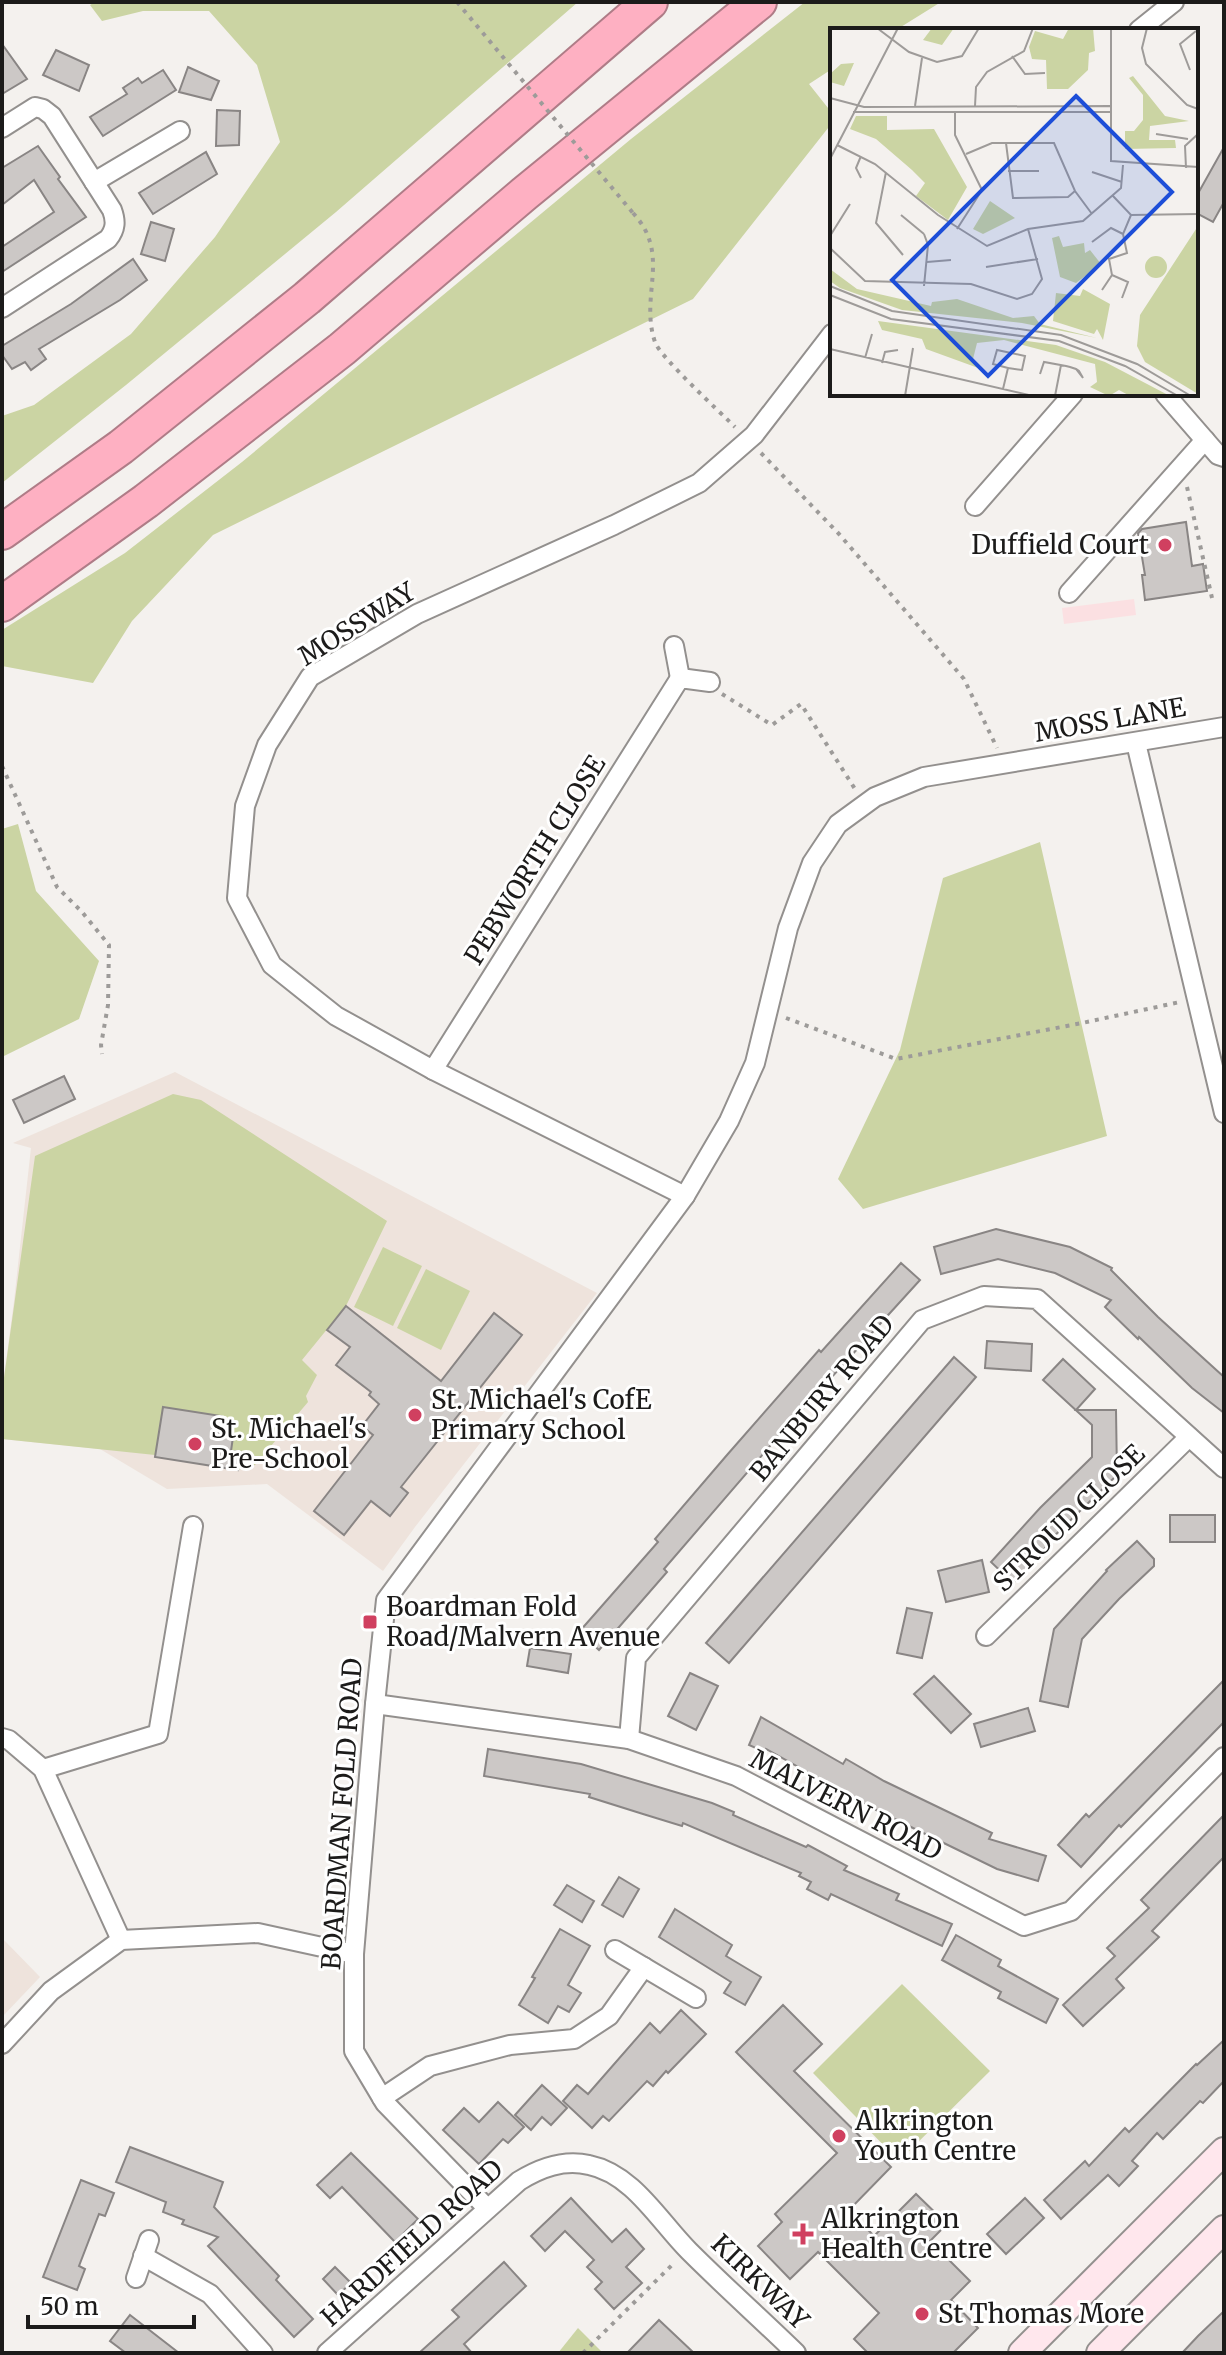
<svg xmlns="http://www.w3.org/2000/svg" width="1226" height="2355" font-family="Merriweather,serif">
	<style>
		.built { fill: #eee3dc }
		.industrial { fill: #fbe0e2 }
		.green { fill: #cbd4a3 }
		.building { fill: #ccc8c6; stroke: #898584; stroke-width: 2 }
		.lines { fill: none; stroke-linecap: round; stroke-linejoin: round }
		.street-casing { stroke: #93908e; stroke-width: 22 }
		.secondary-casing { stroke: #93908e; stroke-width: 30 }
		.highway-casing { stroke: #af7c87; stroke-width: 38 }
		.path { stroke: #9d9b99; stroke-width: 4; stroke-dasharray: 4 6; stroke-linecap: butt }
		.street { stroke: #fff; stroke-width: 18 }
		.secondary { stroke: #ffe7ed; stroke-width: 26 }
		.highway { stroke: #feb0c2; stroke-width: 34 }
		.path-bridge { stroke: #9d9b99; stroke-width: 4; stroke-dasharray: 4 6; stroke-linecap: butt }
		.poi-dot { fill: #d04060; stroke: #fff; stroke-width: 3 }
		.labels { text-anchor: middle; stroke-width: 6; stroke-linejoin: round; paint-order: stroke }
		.poi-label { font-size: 26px; fill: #1c1b1a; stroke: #fff; text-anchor: start }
		.street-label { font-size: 26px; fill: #1c1b1a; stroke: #fff }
		.inset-road { fill: none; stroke: #9e9b99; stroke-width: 2 }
		.view { fill: #1d4ed8; fill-opacity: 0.15; stroke: #1d4ed8; stroke-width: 4 }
		.inset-edge { fill: none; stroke: #1c1b1a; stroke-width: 4 }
	</style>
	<rect width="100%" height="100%" fill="#f4f1ee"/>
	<g class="built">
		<path d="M175 1072 597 1293 415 1527 383 1571 267 1484 167 1489 100 1449 2 1439V1392L14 1301 31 1148 13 1143Z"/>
		<path d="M2 1938 40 1977 2 2017Z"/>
	</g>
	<path class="industrial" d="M1134 599 1136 615 1064 624 1062 608Z"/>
	<g class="green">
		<path d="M95 2H578L336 212 126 385 2 483V416L34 405 131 334 215 237 280 142 257 65 209 11H143L102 21 90 5Z"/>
		<path d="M805 2H941L896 30H832V69L809 84 832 113V123L693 299 213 535 132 621 93 683 2 666V630L125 553 242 462 631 139Z"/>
		<path d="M18 824 36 891 99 961 79 1019 2 1057V829Z"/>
		<path d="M1040 842 1107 1136 863 1209 838 1179 900 1050 943 878Z"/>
		<path d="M173 1094 201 1100 387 1221 346 1306 302 1360 317 1375 306 1396 308 1402 255 1465 238 1470 241 1452 231 1451 233 1437 218 1434 220 1416 163 1408 155 1455 2 1439V1392L35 1156Z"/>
		<path d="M383 1247 422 1266 393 1326 354 1307Z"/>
		<path d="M426 1269 470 1291 441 1350 397 1328Z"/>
		<path d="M902 1984 990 2071 899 2161 813 2073Z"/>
		<path d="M578 2328 603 2353H558Z"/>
	</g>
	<g class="building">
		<path d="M2 44 27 79 2 94Z"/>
		<path d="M56 50 89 65 79 91 43 75Z"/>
		<path d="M188 67 219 81 211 100 179 92Z"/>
		<path d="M163 70 176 90 103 136 90 117 127 94 123 88 138 78 142 83Z"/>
		<path d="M217 110 240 111 239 145 216 146Z"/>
		<path d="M38 146 60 177 58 179 86 217 2 272V247L54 212 34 180 2 205V168Z"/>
		<path d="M1224 147V202L1213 222 1196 213V197Z"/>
		<path d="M206 152 217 174 153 214 139 193Z"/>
		<path d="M151 222 174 229 165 261 141 254Z"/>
		<path d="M133 259 147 280 120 300 39 349 46 359 31 370 25 362 12 369 2 355V346L71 304Z"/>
		<path d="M1186 522 1192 566 1203 564 1207 591 1145 600 1142 575H1145L1138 533 1142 529Z"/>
		<path d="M64 1076 75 1099 24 1123 13 1100Z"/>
		<path d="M996 1229 1070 1247 1112 1268 1111 1270 1158 1317 1224 1377V1413L1192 1388 1139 1337 1138 1339 1105 1307 1111 1300 1055 1273 998 1259 941 1274 934 1247Z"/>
		<path d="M901 1263 920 1280 789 1424 664 1569 667 1572 599 1650 579 1632 658 1542 655 1539 727 1455 819 1350 821 1352Z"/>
		<path d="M346 1306 441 1381 494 1313 522 1335 401 1487 408 1493 390 1516 371 1501 344 1535 314 1511 373 1435 362 1426 379 1404 369 1395 371 1392 336 1365 350 1347 327 1330Z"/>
		<path d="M987 1341 1032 1344 1031 1371 985 1368Z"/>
		<path d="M954 1357 976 1377 729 1663 706 1643Z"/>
		<path d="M1063 1359 1095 1389 1076 1410H1116L1117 1475 1046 1544 1048 1545 1013 1583 991 1562 1040 1508 1092 1457V1425L1043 1380Z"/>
		<path d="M163 1407 221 1416 218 1434 233 1437 231 1451 241 1452 238 1470 155 1457Z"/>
		<rect x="1170" y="1515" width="45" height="27"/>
		<path d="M1137 1541 1154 1559V1566L1119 1599 1082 1639 1068 1707 1040 1701 1054 1629 1107 1571 1106 1570Z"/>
		<path d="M982 1560 989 1592 946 1602 938 1571Z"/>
		<path d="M907 1608 932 1613 922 1658 897 1653Z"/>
		<path d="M530 1648 571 1654 568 1673 527 1666Z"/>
		<path d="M690 1673 718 1686 696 1730 668 1716Z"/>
		<path d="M934 1676 971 1714 951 1733 914 1694Z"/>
		<path d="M1224 1680V1722L1121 1827 1119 1825 1081 1867 1058 1845 1086 1814 1089 1817Z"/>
		<path d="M1028 1708 1035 1731 981 1747 974 1724Z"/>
		<path d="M761 1717 843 1764 846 1759 884 1781 992 1833 989 1839 1046 1856 1038 1881 997 1869 870 1807 766 1749 765 1752 749 1745Z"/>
		<path d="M488 1749 581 1764 712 1803 734 1812 733 1815 806 1847 808 1845 847 1866 844 1870 899 1894 896 1900 952 1924 942 1946 831 1894 828 1900 807 1889 811 1882 799 1876 801 1873 683 1823 682 1826 643 1814 589 1797 590 1794 484 1776Z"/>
		<path d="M1224 1815V1857L1152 1931 1159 1937 1116 1979 1124 1988 1083 2026 1063 2005 1115 1956 1107 1948 1149 1908 1141 1900Z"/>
		<path d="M619 1877 639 1889 623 1917 602 1905Z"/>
		<path d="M567 1885 594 1901 582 1922 554 1905Z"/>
		<path d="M675 1909 732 1945 726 1956 761 1977 745 2005 724 1993 731 1982 659 1937Z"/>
		<path d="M560 1929 590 1946 568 1985 581 1993 569 2012 558 2006 548 2023 519 2005 535 1978 532 1977Z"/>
		<path d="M956 1935 1001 1960 998 1966 1058 1999 1046 2023 998 1998 1001 1992 942 1960Z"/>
		<path d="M783 2005 822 2044 794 2071 891 2167 849 2210 874 2236 916 2194 947 2224 930 2241 970 2281 951 2300 978 2328 953 2353H868L854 2339 879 2313 818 2252 790 2279 758 2246 782 2222 775 2214 837 2153 736 2052Z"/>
		<path d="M681 2010 706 2034 668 2073 666 2071 653 2086 647 2081 609 2121 603 2116 592 2128 563 2101 577 2085 588 2094 650 2023 660 2033Z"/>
		<path d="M1224 2040V2081L1203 2103 1200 2101 1163 2139 1157 2133 1132 2161 1138 2166 1119 2186 1108 2175 1061 2219 1044 2200 1085 2161 1089 2166 1125 2128 1129 2132 1196 2064 1197 2065Z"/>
		<path d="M542 2085 567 2108 551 2125 542 2117 531 2130 515 2115Z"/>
		<path d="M498 2102 524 2127 508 2143 503 2139 479 2164 443 2130 464 2108 479 2122Z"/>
		<path d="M130 2147 223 2182 214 2207 279 2276 276 2280 313 2319 294 2337 208 2246 218 2237 182 2224 184 2220 163 2212 166 2202 116 2182Z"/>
		<path d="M351 2153 418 2219 395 2242 342 2187 330 2198 317 2185Z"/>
		<path d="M81 2180 114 2193 105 2216 99 2214 79 2266 85 2269 77 2290 43 2277Z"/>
		<path d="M571 2198 612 2242 626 2229 644 2249 626 2267 642 2283 614 2309 595 2289 602 2282 587 2267 594 2260 565 2231 545 2251 531 2236Z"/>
		<path d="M1025 2198 1044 2218 1006 2254 987 2234Z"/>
		<path d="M504 2262 526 2286 464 2344 472 2353H419L459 2317 452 2310Z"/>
		<path d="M335 2267 351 2283 338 2295 323 2279Z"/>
		<path d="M1224 2311V2353H1182L1198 2336Z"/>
		<path d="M130 2315 179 2353H126L110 2341Z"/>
		<path d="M659 2320 694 2353H627Z"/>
	</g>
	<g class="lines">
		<g class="street-casing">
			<g id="street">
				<path d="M1139 30 1174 2"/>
				<path d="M2 128 35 107 43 109 52 116 112 210C116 221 116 229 108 239L2 308"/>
				<path d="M94 182 180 131"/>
				<path d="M1165 394 1218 455 1224 457"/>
				<path d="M975 506 1073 394"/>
				<path d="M1069 593 1205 440"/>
				<path d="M674 646 680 678"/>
				<path d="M1136 743 1224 1113"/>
				<path d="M433 1070 680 678 710 682"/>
				<path d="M685 1196 433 1070 336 1016 272 965 237 898 245 806 267 745 310 677 417 614 614 525 699 483 754 435 832 334"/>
				<path d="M986 1636 1189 1437"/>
				<path d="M375 1704 629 1739 736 1776 1024 1926 1071 1911 1224 1757"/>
				<path d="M2 1738 9 1740 43 1769 121 1940"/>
				<path d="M629 1739 636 1658 922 1320 984 1296 1037 1299 1224 1468"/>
				<path d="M43 1769 158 1734 193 1526"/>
				<path d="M615 1950 696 1998"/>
				<path d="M2 2044 51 1991 121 1940 258 1933 354 1954"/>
				<path d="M382 2098 430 2066 510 2045 574 2039 609 2016 644 1967"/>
				<path d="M487 2208 385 2103 354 2051V1954L375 1704 386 1600 685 1196 729 1121 755 1063 788 928 812 863 838 824 875 797 924 777 1224 727"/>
				<path d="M143 2256 210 2294 263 2353"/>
				<path d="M136 2278 149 2240"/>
				<path d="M327 2353 519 2181C540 2168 563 2159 589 2165 633 2174 659 2221 689 2251 724 2286 761 2319 796 2353"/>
			</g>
		</g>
		<g class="secondary-casing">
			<g id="secondary">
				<path d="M1022 2353 1224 2151"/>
				<path d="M1100 2353 1224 2229"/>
			</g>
		</g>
		<g class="highway-casing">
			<g id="highway">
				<path d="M2 532 121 447 307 298 650 2"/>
				<path d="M2 604 146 501 342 349 524 194 759 2"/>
			</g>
		</g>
		<g class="path">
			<path d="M633 213C672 255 639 295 655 342 659 356 721 413 735 427"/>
			<path d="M761 453 839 534 964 679 997 748"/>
			<path d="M1187 487 1212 598"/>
			<path d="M722 694 772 725 801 704 855 789"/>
			<path d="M2 766 57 887 82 912 109 945 108 1005 101 1045 102 1054"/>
			<path d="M786 1018 896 1059 1082 1023 1180 1002"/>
			<path d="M583 2353 674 2263"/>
		</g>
		<use href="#street" class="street"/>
		<use href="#secondary" class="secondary"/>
		<use href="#highway" class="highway"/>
		<path class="path-bridge" d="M457 2 633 213"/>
	</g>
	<g class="poi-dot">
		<circle cx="1165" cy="545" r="8"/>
		<circle cx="415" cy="1415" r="8"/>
		<circle cx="195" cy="1444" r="8"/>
		<rect x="362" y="1614" width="16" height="16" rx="4"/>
		<circle cx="839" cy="2136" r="8"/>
		<path d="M799 2222h8v8h8v8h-8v8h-8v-8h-8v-8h8z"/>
		<circle cx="922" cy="2314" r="8"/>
	</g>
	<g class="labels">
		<g class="poi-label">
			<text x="1149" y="554" text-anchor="end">Duffield Court</text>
			<text x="431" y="1409">St. Michael's CofE<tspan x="431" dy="30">Primary School</tspan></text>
			<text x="211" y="1438">St. Michael's<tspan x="211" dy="30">Pre-School</tspan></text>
			<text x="386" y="1616">Boardman Fold<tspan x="386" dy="30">Road/Malvern Avenue</tspan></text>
			<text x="855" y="2130">Alkrington<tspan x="855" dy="30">Youth Centre</tspan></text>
			<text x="821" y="2228">Alkrington<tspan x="821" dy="30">Health Centre</tspan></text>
			<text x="938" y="2323">St Thomas More</text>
		</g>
		<g class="street-label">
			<text transform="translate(357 624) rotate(-32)" y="9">MOSSWAY</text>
			<text transform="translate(1110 720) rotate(-10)" y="9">MOSS LANE</text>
			<text transform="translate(535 860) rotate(-58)" y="9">PEBWORTH CLOSE</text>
			<text transform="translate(822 1398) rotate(-50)" y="9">BANBURY ROAD</text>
			<text transform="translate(1069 1518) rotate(-44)" y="9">STROUD CLOSE</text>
			<text transform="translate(846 1805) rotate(27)" y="9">MALVERN ROAD</text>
			<text transform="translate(342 1814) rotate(-86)" y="9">BOARDMAN FOLD ROAD</text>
			<text transform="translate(412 2243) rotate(-42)" y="9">HARDFIELD ROAD</text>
			<text transform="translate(760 2282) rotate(44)" y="9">KIRKWAY</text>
		</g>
	</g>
	<g transform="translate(830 28)">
		<rect width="368" height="368" fill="#f4f1ee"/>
		<path d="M102 0H124L112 17 93 12ZM239 0H263L265 23 259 25 258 42 238 61H217L216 32 202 31 199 19 205 3 233 11ZM24 35 14 58 0 54V46L11 36ZM303 48 335 88 359 93 320 98 319 112H345L346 120 295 121V103H304L313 92V67L299 50ZM26 88H57V102L104 101 137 159 118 192 86 168 95 155 82 142 46 111 20 101ZM160 173 185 190 153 206 143 201ZM368 198V366L315 334 307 318 310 287ZM229 208 233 219 254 215 255 225 260 222 271 236 246 255 230 249 222 210ZM315 239a11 11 0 1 1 22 0a11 11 0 1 1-22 0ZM0 241 27 261 101 278 102 274 127 271 183 290 204 288 210 296 267 310 192 295 72 282 10 260 0 253ZM253 261 280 276 273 312 267 301 264 306 223 293 226 265 250 268ZM48 293 226 317 275 334 340 368H300L289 362 279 368 260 359 267 354 265 336 174 312 147 315 143 331 151 341 96 321 92 311 52 302Z" fill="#cbd4a3"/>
		<path class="inset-road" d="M47 0 79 24 107 34 132 28 149 0M281 0V133L368 139M317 0 312 20 316 36 357 77 368 81M182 28 195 46 215 45M360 42 350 16 366 3M0 70 34 79 280 78M85 78 92 30M145 78 146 59 157 44 194 23 203 0M23 84H280M125 85V107L152 162 127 201M326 106 358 111M176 115 183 170 238 169 245 163M7 117 45 136 108 187 157 218 198 201 253 193 291 160 293 137M136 126 162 115H224L245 163 262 186M31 128 26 140 31 150M0 131 68 0M356 140 355 118 368 106M178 143H209M56 144 46 195 73 227M262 144 292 154M283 168 301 187 368 186M71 187 94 206M0 208 20 176M262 214 281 200 293 206M0 220 35 253 141 256 187 271 202 266 212 251 198 201M97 234 121 232M156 239 208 231M282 247 298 254 292 270M0 258 62 283 231 307 307 336 361 368M94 258 98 217 94 206M272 262 282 247 279 231 297 225 293 206 301 187M0 267 61 291 229 313 295 338 348 368M0 321 203 368M35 330 42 306M52 335 55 324 68 322M210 346 214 334 236 338 240 339 246 341 249 343 253 350 246 341M173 361 178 340 163 336 167 322 195 328 192 342 178 340M75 368 83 320M225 368 231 337"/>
		<path class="view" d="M246 68 342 164 158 348 62 252Z"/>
		<rect width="368" height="368" class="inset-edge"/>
	</g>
	<rect width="1226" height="2355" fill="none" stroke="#1c1b1a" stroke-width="8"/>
	<path d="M28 2315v12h166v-12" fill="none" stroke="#1c1b1a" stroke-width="4"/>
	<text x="40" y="2315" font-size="24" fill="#1c1b1a" stroke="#ffffff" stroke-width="6" paint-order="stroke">50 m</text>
</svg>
